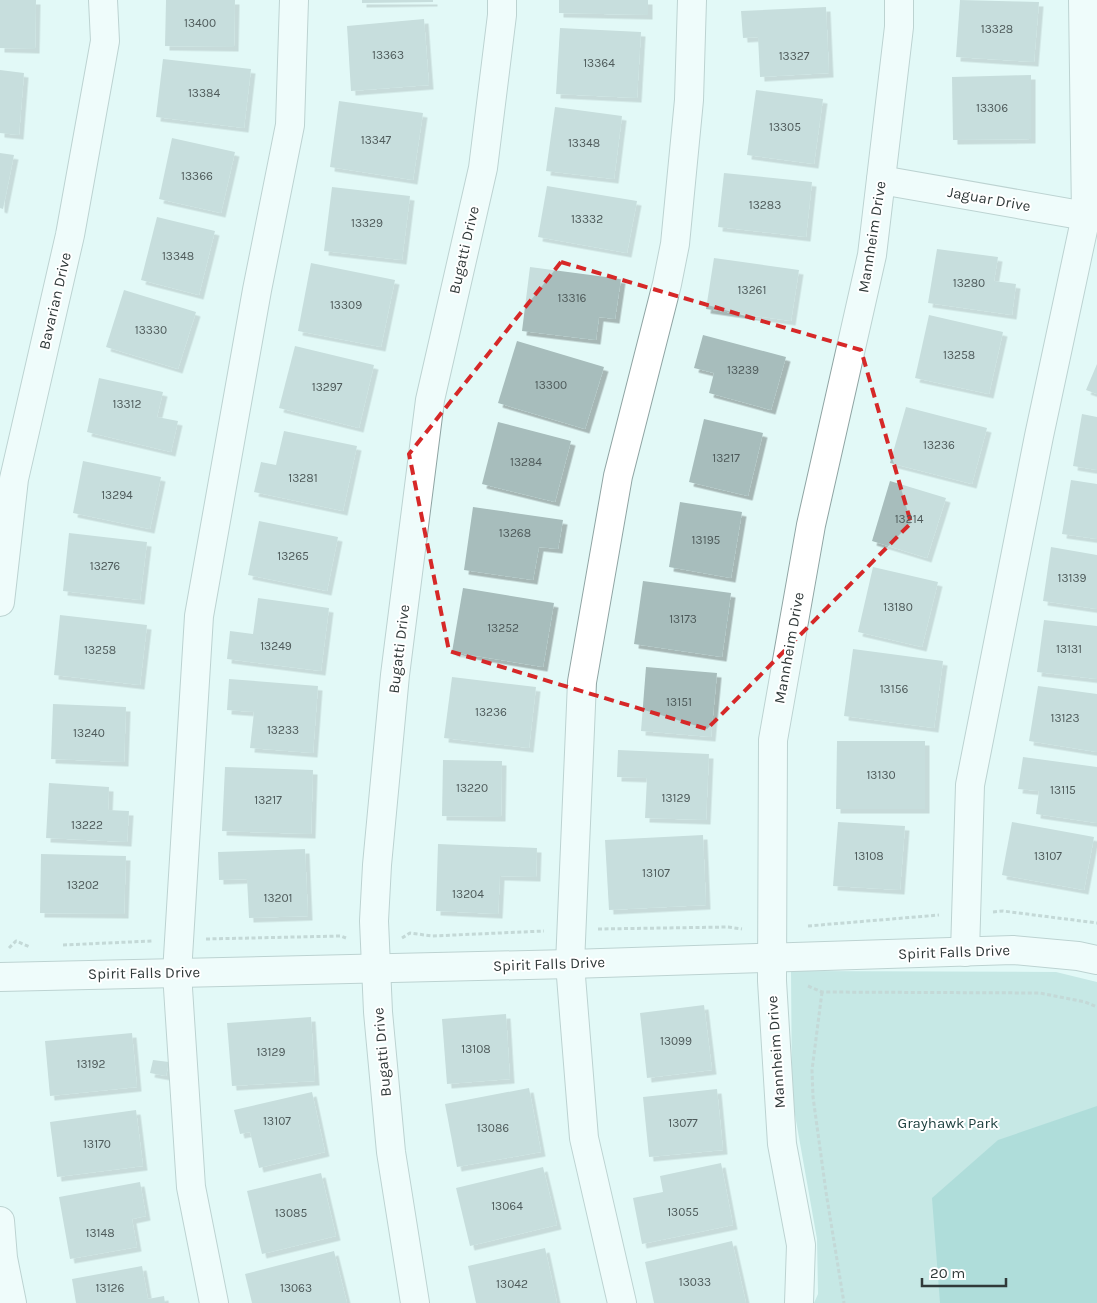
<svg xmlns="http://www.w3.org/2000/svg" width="1097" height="1303" font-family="Karla,sans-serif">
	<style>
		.green { fill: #a4d2cf }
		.water { fill: #72bbb7 }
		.building { fill: #a7bdbc; filter: url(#shadow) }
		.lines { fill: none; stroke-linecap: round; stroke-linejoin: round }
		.minor-casing { stroke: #8fa4a3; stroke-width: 30 }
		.path { stroke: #9fb1af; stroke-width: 3; stroke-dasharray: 4 2.5; stroke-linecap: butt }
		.minor { stroke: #fff; stroke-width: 28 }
		.marked { fill: none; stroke: #d62828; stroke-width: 4; stroke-dasharray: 10 6; stroke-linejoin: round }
		.labels { text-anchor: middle; stroke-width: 4; stroke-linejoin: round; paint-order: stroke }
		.number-label { font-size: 12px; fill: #4e5a5a }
		.street-label { font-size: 15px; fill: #303939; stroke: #fff }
		.park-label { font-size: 15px; fill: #1a3d3c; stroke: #fff }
	</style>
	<defs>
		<filter id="shadow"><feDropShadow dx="4.5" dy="4.5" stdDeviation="0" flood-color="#0004"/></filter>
	</defs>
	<rect width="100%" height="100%" fill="#e2f9f7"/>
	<path class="green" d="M791 971 1056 972 1097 982V1303H814L818 1294 817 1239 792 1098Z"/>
	<path class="water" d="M1097 1106V1303H940L932 1198 998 1140Z"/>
	<g class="building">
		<path d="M0 0H36L35 49 0 48Z"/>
		<path d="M166 0H235L234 47 165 46Z"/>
		<path d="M362 0H433V2L362 3Z"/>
		<path d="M559 0H648V15L559 13Z"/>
		<path d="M960 0 1039 2 1034 62 956 57Z"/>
		<path d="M826 7 829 73 760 77 758 37 743 38 741 11Z"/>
		<path d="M424 19 429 85 351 91 347 26Z"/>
		<path d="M560 28 641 32 637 98 556 94Z"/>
		<path d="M163 59 251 69 244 128 156 117Z"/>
		<path d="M0 70 24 73 19 135 0 133Z"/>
		<path d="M1031 75V139L953 140 952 77Z"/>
		<path d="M756 90 823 99 814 164 747 155Z"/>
		<path d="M339 101 423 113 413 180 330 167Z"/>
		<path d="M555 107 622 116 614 179 546 171Z"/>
		<path d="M172 138 235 152 221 213 159 199Z"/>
		<path d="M0 153 14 155 3 209 0 208Z"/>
		<path d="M724 173 812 182 806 237 718 227Z"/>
		<path d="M547 186 637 201 627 253 538 237Z"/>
		<path d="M332 187 410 196 402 260 324 251Z"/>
		<path d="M157 217 215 231 199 295 141 280Z"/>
		<path d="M937 249 998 257 994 281 1016 284 1012 315 928 303Z"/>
		<path d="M714 258 799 270 791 321 706 309Z"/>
		<path d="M311 263 395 280 381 347 298 331Z"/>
		<path d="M530 267 621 279 615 319 599 317 596 340 522 331Z"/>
		<path d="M124 290 196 312 178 369 106 347Z"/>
		<path d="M929 315 1003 332 989 394 915 378Z"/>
		<path d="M703 335 786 357 771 410 709 393 714 373 694 368Z"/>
		<path d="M517 341 604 367 585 429 498 403Z"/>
		<path d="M295 346 374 365 359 428 279 408Z"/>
		<path d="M1097 364V394L1086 390Z"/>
		<path d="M99 378 163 392 157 417 178 421 171 452 87 432Z"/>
		<path d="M906 407 987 428 972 484 890 463Z"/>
		<path d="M1082 414 1097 417V470L1073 466Z"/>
		<path d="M704 419 763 433 748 496 689 482Z"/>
		<path d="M498 422 571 441 555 502 482 484Z"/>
		<path d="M284 431 357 446 343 511 254 492 261 462 276 465Z"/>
		<path d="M83 461 161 477 150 529 73 513Z"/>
		<path d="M1071 480 1097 484V539L1062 534Z"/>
		<path d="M890 481 946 498 927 558 872 541Z"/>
		<path d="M680 502 742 512 731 578 669 567Z"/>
		<path d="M473 507 563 520 558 549 539 547 533 580 464 570Z"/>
		<path d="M259 521 338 537 327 591 248 575Z"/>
		<path d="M69 533 147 542 140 600 63 591Z"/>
		<path d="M1051 547 1097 555V609L1043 601Z"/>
		<path d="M873 567 938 582 922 647 858 632Z"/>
		<path d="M643 581 731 593 722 657 634 644Z"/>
		<path d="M463 588 554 603 543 667 452 652Z"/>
		<path d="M258 598 329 608 321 671 227 659 230 631 253 634Z"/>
		<path d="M60 615 147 625 140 685 54 675Z"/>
		<path d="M1044 620 1097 626V679L1037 672Z"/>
		<path d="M853 649 943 661 934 728 844 716Z"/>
		<path d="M646 667 717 673 711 737 641 731Z"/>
		<path d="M452 677 536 687 529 748 444 738Z"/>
		<path d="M229 679 318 686 313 753 250 748 254 712 227 710Z"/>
		<path d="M1038 686 1097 694V752L1029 741Z"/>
		<path d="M53 704 126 707 124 762 51 759Z"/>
		<path d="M837 741H925V809H836Z"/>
		<path d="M618 750 709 754 706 820 645 818 647 778 617 777Z"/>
		<path d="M1023 757 1097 767V823L1036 814 1039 791 1018 789Z"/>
		<path d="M443 760 502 761 501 817 442 816Z"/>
		<path d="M225 767 313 770 311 834 222 831Z"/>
		<path d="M49 783 109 787 108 810 129 811 127 842 46 838Z"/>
		<path d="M838 822 905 826 900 890 833 886Z"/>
		<path d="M1012 822 1094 837 1084 890 1002 875Z"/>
		<path d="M703 835 706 905 609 910 605 840Z"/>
		<path d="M438 844 537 848 536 877 500 876 498 914 436 911Z"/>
		<path d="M305 849 308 916 249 918 247 879 219 880 218 852Z"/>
		<path d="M41 854 126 856 124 914 40 913Z"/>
		<path d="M704 1005 712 1070 647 1078 640 1013Z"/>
		<path d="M506 1014 510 1079 447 1084 442 1019Z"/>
		<path d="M311 1017 315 1081 232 1086 227 1023Z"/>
		<path d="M132 1033 137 1087 50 1096 45 1041Z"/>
		<path d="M153 1060 169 1062 166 1076 150 1073Z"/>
		<path d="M529 1088 541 1152 457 1167 445 1104Z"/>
		<path d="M717 1089 723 1150 649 1157 643 1097Z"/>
		<path d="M312 1092 325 1152 259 1168 250 1132 240 1134 234 1110Z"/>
		<path d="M136 1110 143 1166 57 1177 50 1122Z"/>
		<path d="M721 1163 733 1225 642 1244 633 1198 663 1192 660 1176Z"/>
		<path d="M543 1167 557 1225 470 1246 456 1188Z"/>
		<path d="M321 1173 336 1236 262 1254 247 1191Z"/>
		<path d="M140 1182 146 1216 132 1219 137 1247 70 1259 59 1197Z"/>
		<path d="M732 1241 746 1303H654L645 1262Z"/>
		<path d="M545 1248 557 1303H476L468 1266Z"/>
		<path d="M334 1251 347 1303H252L245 1274Z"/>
		<path d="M142 1266 148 1299 164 1296 165 1303H76L72 1279Z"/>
	</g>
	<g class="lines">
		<g class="minor-casing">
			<g id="minor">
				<path d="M881 180 1097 218"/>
				<path d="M0 602 14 479 70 235 105 41 103 0"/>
				<path d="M965 952 970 785 1039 436 1086 216 1083 0"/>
				<path d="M0 977 570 964 1013 950 1078 956 1097 960"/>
				<path d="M0 1221 3 1258 12 1303"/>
				<path d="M214 1303 191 1187 177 973 199 616 257 290 290 125 294 0"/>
				<path d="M415 1303 391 1152 378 1012 374 921 377 865 395 675 430 400 483 168 502 15V0"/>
				<path d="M622 1303 584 1138 570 964 582 682 618 476 667 284 675 244 689 100 692 0"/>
				<path d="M799 1303 801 1245 782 1144 772 981 773 740 811 525 872 255 899 27V0"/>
			</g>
		</g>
		<g class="path">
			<path d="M993 912 1003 911 1097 923"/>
			<path d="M808 926 939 915"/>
			<path d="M598 929 728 927 742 929"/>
			<path d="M402 938 410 933 432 936 544 931"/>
			<path d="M206 939 341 936 346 938"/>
			<path d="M63 945 152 941"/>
			<path d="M9 948 16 941 30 947"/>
			<path d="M808 986 822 992 1040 993 1085 1002 1097 1007"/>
			<path d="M822 992 812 1070 813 1097 826 1192 844 1303"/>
		</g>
		<use href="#minor" class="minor"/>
	</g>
	<path d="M0 0H1097V1303H0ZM561 262 861 350 911 523 707 729 449 651 409 454Z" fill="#e2f9f7" fill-opacity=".55" fill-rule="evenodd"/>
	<path class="marked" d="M561 262 861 350 911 523 707 729 449 651 409 454Z"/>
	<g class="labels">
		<g class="number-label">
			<text x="200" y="27">13400</text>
			<text x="997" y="33">13328</text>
			<text x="388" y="59">13363</text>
			<text x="794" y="60">13327</text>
			<text x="599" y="67">13364</text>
			<text x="204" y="97">13384</text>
			<text x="992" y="112">13306</text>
			<text x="785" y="131">13305</text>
			<text x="376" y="144">13347</text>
			<text x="584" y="147">13348</text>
			<text x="197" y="180">13366</text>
			<text x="765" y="209">13283</text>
			<text x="587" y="223">13332</text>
			<text x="367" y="227">13329</text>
			<text x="178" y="260">13348</text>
			<text x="969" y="287">13280</text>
			<text x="752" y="294">13261</text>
			<text x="572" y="302">13316</text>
			<text x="346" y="309">13309</text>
			<text x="151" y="334">13330</text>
			<text x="959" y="359">13258</text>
			<text x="743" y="374">13239</text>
			<text x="551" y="389">13300</text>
			<text x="327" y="391">13297</text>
			<text x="127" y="408">13312</text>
			<text x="939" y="449">13236</text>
			<text x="726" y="462">13217</text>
			<text x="526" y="466">13284</text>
			<text x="303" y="482">13281</text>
			<text x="117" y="499">13294</text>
			<text x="909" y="523">13214</text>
			<text x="515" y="537">13268</text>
			<text x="706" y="544">13195</text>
			<text x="293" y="560">13265</text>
			<text x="105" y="570">13276</text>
			<text x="1072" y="582">13139</text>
			<text x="898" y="611">13180</text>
			<text x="683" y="623">13173</text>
			<text x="503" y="632">13252</text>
			<text x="276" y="650">13249</text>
			<text x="1069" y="653">13131</text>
			<text x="100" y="654">13258</text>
			<text x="894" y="693">13156</text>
			<text x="679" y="706">13151</text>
			<text x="491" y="716">13236</text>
			<text x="1065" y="722">13123</text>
			<text x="283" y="734">13233</text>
			<text x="89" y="737">13240</text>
			<text x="881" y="779">13130</text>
			<text x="472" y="792">13220</text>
			<text x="1063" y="794">13115</text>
			<text x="676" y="802">13129</text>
			<text x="268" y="804">13217</text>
			<text x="87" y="829">13222</text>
			<text x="869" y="860">13108</text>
			<text x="1048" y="860">13107</text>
			<text x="656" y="877">13107</text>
			<text x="83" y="889">13202</text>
			<text x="468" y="898">13204</text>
			<text x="278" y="902">13201</text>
			<text x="676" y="1045">13099</text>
			<text x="476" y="1053">13108</text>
			<text x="271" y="1056">13129</text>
			<text x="91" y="1068">13192</text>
			<text x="277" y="1125">13107</text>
			<text x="683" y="1127">13077</text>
			<text x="493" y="1132">13086</text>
			<text x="97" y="1148">13170</text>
			<text x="507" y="1210">13064</text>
			<text x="683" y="1216">13055</text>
			<text x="291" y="1217">13085</text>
			<text x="100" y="1237">13148</text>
			<text x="695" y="1286">13033</text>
			<text x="512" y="1288">13042</text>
			<text x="110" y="1292">13126</text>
			<text x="296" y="1292">13063</text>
		</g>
		<g class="street-label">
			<text transform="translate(989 199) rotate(10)" y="5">Jaguar Drive</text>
			<text transform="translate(872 237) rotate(-81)" y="5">Mannheim Drive</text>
			<text transform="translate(464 250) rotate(-77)" y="5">Bugatti Drive</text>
			<text transform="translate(55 301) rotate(-77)" y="5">Bavarian Drive</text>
			<text transform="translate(789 648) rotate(-80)" y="5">Mannheim Drive</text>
			<text transform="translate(399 649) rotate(-83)" y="5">Bugatti Drive</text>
			<text transform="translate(954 952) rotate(-2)" y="5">Spirit Falls Drive</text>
			<text transform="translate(549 964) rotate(-2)" y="5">Spirit Falls Drive</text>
			<text transform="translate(144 973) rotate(-1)" y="5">Spirit Falls Drive</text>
			<text transform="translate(382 1052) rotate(-95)" y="5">Bugatti Drive</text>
			<text transform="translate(776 1052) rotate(-94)" y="5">Mannheim Drive</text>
		</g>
		<g class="park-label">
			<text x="948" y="1128">Grayhawk Park</text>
		</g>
	</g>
	<path d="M922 1278v8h84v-8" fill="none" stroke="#303939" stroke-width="2.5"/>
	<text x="930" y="1278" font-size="15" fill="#303939" stroke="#ffffff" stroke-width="4" paint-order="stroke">20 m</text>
</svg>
